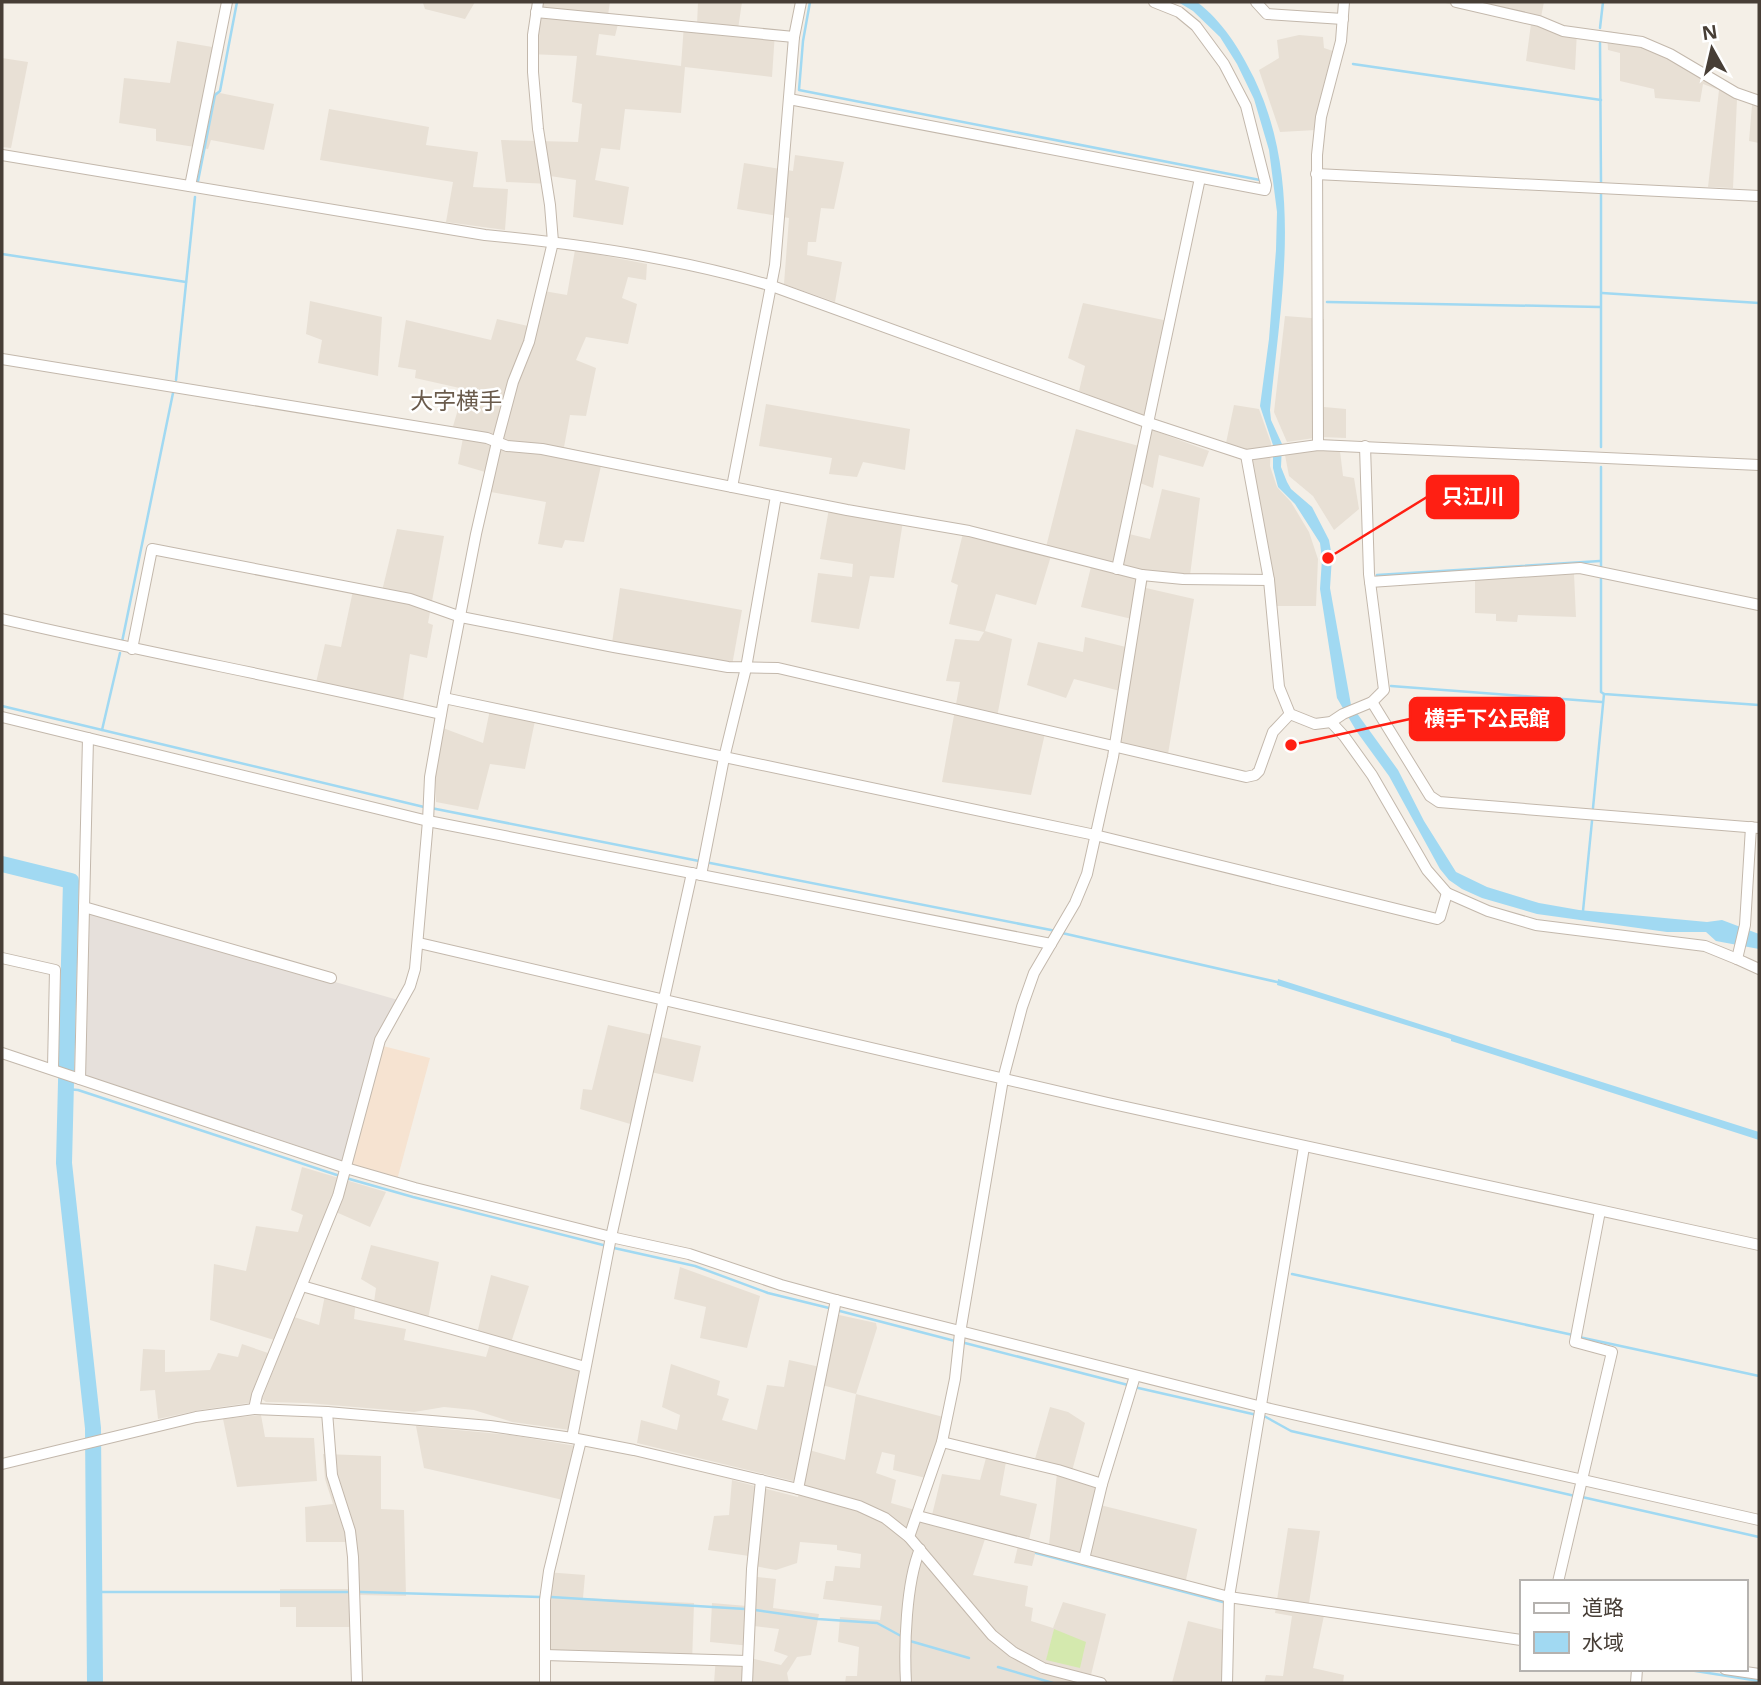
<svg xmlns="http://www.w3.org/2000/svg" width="1761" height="1685" font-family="'Noto Sans','Noto Sans JP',sans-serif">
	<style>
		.residential { fill: #e8e0d5; fill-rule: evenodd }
		.commercial { fill: #f6e3d1 }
		.industrial { fill: #e6e0db }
		.green { fill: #d4e9ae }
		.water { fill: #a1d9f2 }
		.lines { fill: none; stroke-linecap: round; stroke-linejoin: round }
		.stream { stroke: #a1d9f2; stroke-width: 2.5 }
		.river { stroke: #a1d9f2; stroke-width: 16 }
		.minor-casing { stroke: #c3b8ac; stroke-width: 12 }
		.minor { stroke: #fff; stroke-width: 10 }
		.labels { text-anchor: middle; stroke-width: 5; stroke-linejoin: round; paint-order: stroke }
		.quarter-label { font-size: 23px; fill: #6a5b4c; stroke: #fff }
		.leader { fill: none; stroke: #ff1f13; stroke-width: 2.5 }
		.callout-dot { fill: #ff1f13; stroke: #fff; stroke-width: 2.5 }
		.callout { fill: #ff1f13; stroke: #ff1f13; stroke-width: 2.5 }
		.callout-label { font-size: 21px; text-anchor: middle; font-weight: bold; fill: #fff }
	</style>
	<rect width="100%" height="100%" fill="#f4efe7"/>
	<g class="residential">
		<path d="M418 2H475L465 19 425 9 423 3Z"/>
		<path d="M535 2H610L608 15 620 16 615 36 599 34 596 55 681 66 684 24 697 25 698 2H742L738 29 775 32 772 77 685 67 681 113 625 109 620 150 601 148 595 180 629 187 623 225 573 217 576 180 550 176V184L506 182 501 140 578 142 582 104 572 102 577 56 529 54Z"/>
		<path d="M1441 2H1544L1541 17 1577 31 1575 70 1526 61 1531 24Z"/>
		<path d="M1607 31 1645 37 1748 93 1759 94V143L1749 141 1752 105 1737 99 1733 188 1708 187 1719 90 1703 84 1700 102 1655 98 1654 89 1620 81V53L1608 50Z"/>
		<path d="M1299 35 1323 37 1324 48 1333 51 1316 130 1280 132 1259 70 1279 58 1277 40Z"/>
		<path d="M177 41 224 49 215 92 274 104 264 150 211 140 208 149 156 141V129L119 123 124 78 170 83Z"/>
		<path d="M2 58 28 62 11 148 2 147Z"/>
		<path d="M329 109 429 127 426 145 478 152 473 187 508 189 505 230 446 222 453 182 320 160Z"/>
		<path d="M795 155 844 162 834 209 821 208 816 242H808L807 255 842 262 835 302 784 284 789 218 737 209 744 163 793 171Z"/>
		<path d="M575 250 647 264 646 280 628 277 622 298 637 304 628 344 586 337 576 360 596 368 586 416 570 415 564 447 603 457 584 542 565 540 562 548 538 544 546 502 480 490 485 472 458 464 463 438 451 433 464 389 415 378 416 370 398 367 406 320 491 340 497 319 528 326 538 290 567 295Z"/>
		<path d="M310 301 382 317 378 376 318 363 322 340 306 334Z"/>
		<path d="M1083 303 1173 322 1153 420 1079 391 1085 366 1068 358Z"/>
		<path d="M1285 316 1324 319V407L1346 409V438L1321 437 1287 442 1274 412Z"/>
		<path d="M766 404 910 429 905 470 863 462 857 477 829 474 832 458 759 446Z"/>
		<path d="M1234 405 1259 409 1271 443 1270 466 1277 487 1291 502 1309 532 1318 559 1316 606H1269L1240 448 1226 443Z"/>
		<path d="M1144 427 1209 451 1203 467 1159 455 1153 488 1140 483 1129 534 1150 539 1162 489 1200 498 1189 583 1148 579 1146 588 1194 599 1167 760 1110 749 1120 691 1074 679 1066 698 1027 685 1038 642 1083 652 1085 637 1126 647 1132 619 1081 607 1091 567 1051 556 1036 605 996 594 985 631 1012 639 997 717 1046 729 1031 795 942 782 960 682 946 681 955 639 979 641 984 632 949 624 958 585 951 582 965 525 1046 547 1076 429 1139 446Z"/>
		<path d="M1314 450 1340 451 1343 476 1354 478 1359 509 1334 530 1313 496 1289 476 1285 455Z"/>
		<path d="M830 503 904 515 894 578 870 576 859 629 811 622 818 573 852 577 853 564 820 559Z"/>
		<path d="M397 529 444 536 428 623 433 625 427 658 410 654 402 707 315 687 325 644 341 647 354 586 382 591Z"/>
		<path d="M1574 574 1576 617 1518 615 1517 622 1496 621V614L1475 613V580Z"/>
		<path d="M620 588 742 610 731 671 611 650Z"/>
		<path d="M491 705 536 716 525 769 490 764 478 810 436 802 435 778 443 728 483 743Z"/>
		<path d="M608 1025 701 1046 693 1082 651 1072 637 1126 580 1109 583 1089 592 1090Z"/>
		<path d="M302 1167 386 1192 370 1227 329 1209 274 1340 210 1320 214 1264 246 1271 256 1226 298 1232 303 1215 291 1210Z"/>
		<path d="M371 1245 439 1262 428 1319 374 1302 376 1288 361 1279Z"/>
		<path d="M680 1267 760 1296 747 1348 700 1338 706 1307 674 1299Z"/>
		<path d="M491 1275 529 1286 511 1343 589 1366 577 1431 512 1422 474 1410 444 1407 414 1412 307 1403 266 1402 262 1399 294 1317 319 1325 326 1290 356 1300 354 1319 406 1329 404 1340 486 1357 490 1344 476 1338Z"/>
		<path d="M830 1313 876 1323 877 1328 856 1394 951 1419 949 1436 934 1480 893 1470 895 1455 882 1452 876 1473 896 1480 891 1503 932 1515 942 1474 980 1480 989 1447 1008 1451 1000 1495 1037 1504 1029 1540 1038 1543 1032 1566 1014 1563 1018 1546 985 1539 973 1575 1028 1586 1025 1606 1033 1608 1031 1621 1053 1628 1063 1602 1106 1614 1089 1683H845L846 1676H857L859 1647 838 1642 840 1617 880 1620 882 1606 823 1599 826 1581H833L835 1566 860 1568 861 1554 837 1550V1545L800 1542 797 1563 776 1570 749 1565V1556L708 1550 714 1516 729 1515 732 1480 798 1497 801 1483 637 1443 641 1420 677 1430 680 1415 662 1407 671 1364 720 1381 717 1395 729 1399 722 1420 757 1430 767 1385 784 1387 789 1360 820 1367ZM822 1385 856 1394 845 1460 809 1450Z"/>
		<path d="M242 1344 268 1353 249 1403 200 1410 158 1419 155 1390 140 1391 143 1349 165 1350V1372L210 1370 218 1353 238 1357Z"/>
		<path d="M1050 1407 1068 1412 1085 1423 1072 1471 1106 1483 1100 1505 1197 1529 1184 1589 1048 1553 1057 1474 1033 1466Z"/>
		<path d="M261 1415 265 1437 314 1438 317 1481 237 1487 223 1419Z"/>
		<path d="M416 1426 510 1435 576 1446 563 1500 424 1468Z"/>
		<path d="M323 1454 381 1456V1509L404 1510 406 1596 360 1595V1627H296V1607H280V1589H349L348 1542H306L305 1507 333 1504 325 1479Z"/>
		<path d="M1288 1528 1320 1531 1309 1603 1326 1606 1313 1668 1344 1675 1343 1683H1264L1266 1675 1283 1676 1292 1616 1275 1613Z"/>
		<path d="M546 1572 585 1575 583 1598 694 1603 692 1663 542 1658Z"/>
		<path d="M749 1576 776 1579 773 1608 819 1614 811 1655 797 1657 787 1673 789 1683H714L716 1656 750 1658 781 1665 788 1656 774 1651 779 1629 754 1626 751 1646 710 1642 712 1603 747 1606Z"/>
		<path d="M1188 1621 1232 1632 1230 1683H1172Z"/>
	</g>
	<path class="commercial" d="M383 1046 430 1058 397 1180 350 1167Z"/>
	<path class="industrial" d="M87 911 398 1000 342 1163 84 1077Z"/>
	<path class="green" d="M1054 1629 1086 1642 1080 1668 1046 1660Z"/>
	<g class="water">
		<path d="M1178 2H1197C1223 22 1239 48 1254 78 1304 182 1281 299 1270 410L1271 420 1282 444 1281 467 1287 482 1291 489 1312 507 1329 540 1332 557 1330 588 1351 705 1398 770 1424 821 1456 872 1487 887 1539 903 1579 910 1707 922 1722 920 1759 934V949L1716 941 1706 932H1667L1537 914 1482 898 1462 889 1449 880 1440 869 1389 776 1357 732 1337 698 1320 589 1322 559 1320 543 1295 504 1278 487 1273 468V445L1260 406 1269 339 1276 250 1277 212 1269 150 1254 99 1237 64 1220 37 1193 11Z"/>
		<path d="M1278 979 1759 1132V1140L1451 1041V1039L1277 985Z"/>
	</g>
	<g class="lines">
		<g class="stream">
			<path d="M810 2 803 41 799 90 1260 180"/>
			<path d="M1600 28 1603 2"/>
			<path d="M1600 43 1601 183"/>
			<path d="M1353 64 1601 100"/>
			<path d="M198 181 215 95 220 91 237 2"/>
			<path d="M2 254 186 282"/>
			<path d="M1602 293 1759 303"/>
			<path d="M1327 302 1600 307"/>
			<path d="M176 380 195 197"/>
			<path d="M1601 447V190"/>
			<path d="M1601 467V569"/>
			<path d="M1377 575 1600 561"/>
			<path d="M1601 576V692L1604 694 1759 705"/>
			<path d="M122 642 173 393"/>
			<path d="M1391 686 1602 702"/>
			<path d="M2 706 424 807"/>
			<path d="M102 730 120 653"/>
			<path d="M431 808 699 861"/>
			<path d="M1593 808 1604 694"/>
			<path d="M705 862 1056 931"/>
			<path d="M1583 911 1592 821"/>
			<path d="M1062 933 1277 982"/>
			<path d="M66 1089 78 1090 340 1176"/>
			<path d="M346 1178 413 1197 607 1246"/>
			<path d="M614 1248 695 1266 768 1293 829 1308"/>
			<path d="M1292 1274 1573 1335"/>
			<path d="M836 1310 955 1341"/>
			<path d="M1579 1337 1759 1376"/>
			<path d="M961 1342 1128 1385"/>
			<path d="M1134 1387 1257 1415"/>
			<path d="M1264 1416 1291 1431 1575 1496"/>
			<path d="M1582 1497 1759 1537"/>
			<path d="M1036 1553 1223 1602"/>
			<path d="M95 1592H349"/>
			<path d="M360 1592 540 1597"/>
			<path d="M551 1597 745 1609"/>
			<path d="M755 1610 818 1619 877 1623 901 1636"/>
			<path d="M910 1641 969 1658"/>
			<path d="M998 1667 1053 1683"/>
			<path d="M1683 1669 1759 1681"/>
		</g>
		<path class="river" d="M2 864 71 881 64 1163 93 1428 95 1683"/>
		<g class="minor-casing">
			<g id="minor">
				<path d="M1256 2 1267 14 1343 19"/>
				<path d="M1456 2 1539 21 1563 31 1642 42 1670 54 1736 93 1759 101"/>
				<path d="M536 12 794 37"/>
				<path d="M789 99 1265 190 1266 185 1246 106 1224 64 1196 26 1179 12 1154 2"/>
				<path d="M2 155 485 235C581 244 679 258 772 286L1149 423 1246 455 1318 445 1759 465"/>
				<path d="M1316 174 1759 196"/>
				<path d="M190 186 227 2"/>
				<path d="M2 359 487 438 507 446 542 449 847 510 969 531 1142 575 1183 579 1269 580"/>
				<path d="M1318 445 1317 155 1321 117 1341 41 1344 2"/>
				<path d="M1246 455 1269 580 1279 687 1290 714 1315 724 1331 722 1343 714 1372 702 1384 690 1369 574 1365 446"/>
				<path d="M732 487 775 265 794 37 801 2"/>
				<path d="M1117 569 1200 178"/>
				<path d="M1370 582 1580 568 1759 605"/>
				<path d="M2 619C148 653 295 680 441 714"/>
				<path d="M132 649 152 549 410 599 461 617 614 647 728 667 778 668 1246 777 1255 775 1259 771 1273 732 1290 714"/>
				<path d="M444 698 1095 835 1437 919 1440 917 1447 893"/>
				<path d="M1372 702 1430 796 1439 802 1759 828"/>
				<path d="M2 717 428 821 1051 944"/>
				<path d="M1331 722 1344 736 1372 775 1427 870 1447 893 1488 911 1536 925 1705 946 1737 959"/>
				<path d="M1751 827 1745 925 1737 959 1759 969"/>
				<path d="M701 875 724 758 746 668 776 496"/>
				<path d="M84 907 331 978"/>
				<path d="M419 943 1108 1103 1759 1245"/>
				<path d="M2 958 55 970 53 1068"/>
				<path d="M2 1053 346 1168 415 1188 611 1237 689 1254 781 1285 836 1300 1262 1407 1759 1520"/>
				<path d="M80 1079 88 738"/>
				<path d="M302 1286 585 1367"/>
				<path d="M254 1409 257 1395 338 1196 380 1040 410 986 415 969 428 821 430 777 444 698 476 534 497 442 513 382 529 342 553 242 550 205 538 129 533 72V35L538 2"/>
				<path d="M327 1412 332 1475 350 1531 353 1557 357 1683"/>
				<path d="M572 1438 611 1237 692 873"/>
				<path d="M942 1442 1058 1470 1102 1484 1084 1559"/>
				<path d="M2 1464 196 1417 254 1409 327 1412 490 1426 572 1438 634 1450 798 1489 859 1506 885 1518 909 1537 992 1635 1013 1652 1043 1668 1101 1683"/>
				<path d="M1102 1484 1135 1376"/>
				<path d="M798 1489 836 1300"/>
				<path d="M918 1516 1229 1597 1521 1640"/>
				<path d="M909 1537 942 1442 955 1379 960 1333 1003 1079 1022 1007 1034 973 1075 903 1087 874 1113 757 1142 575"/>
				<path d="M1558 1582 1612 1352 1575 1342 1600 1211"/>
				<path d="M545 1655 747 1661"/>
				<path d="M1725 1669 1759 1674"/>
				<path d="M545 1683V1600L549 1571 581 1440"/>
				<path d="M747 1683 752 1569 761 1480"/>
				<path d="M906 1683C904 1646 906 1583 920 1549"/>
				<path d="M1227 1683 1229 1597 1304 1147"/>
				<path d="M1636 1683 1637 1669"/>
			</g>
		</g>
		<use href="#minor" class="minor"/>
	</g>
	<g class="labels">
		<g class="quarter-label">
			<text x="456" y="409">大字横手</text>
		</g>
	</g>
	<path class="leader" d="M1328 558L1427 497M1291 745L1410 719"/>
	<g class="callout-dot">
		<circle cx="1328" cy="558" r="7"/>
		<circle cx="1291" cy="745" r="7"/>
	</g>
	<g class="callout">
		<rect x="1427" y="476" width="91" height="42" rx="7"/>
		<rect x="1410" y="698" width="154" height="42" rx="7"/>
	</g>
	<g class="callout-label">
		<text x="1473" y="504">只江川</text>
		<text x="1487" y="726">横手下公民館</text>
	</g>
	<rect width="1761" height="1685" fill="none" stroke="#473e36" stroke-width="7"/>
	<rect x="1520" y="1580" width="228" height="91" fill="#ffffff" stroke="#b5b2af" stroke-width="2"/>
	<rect x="1534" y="1603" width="35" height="10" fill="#ffffff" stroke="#b5b2af" stroke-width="2"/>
	<text x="1582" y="1615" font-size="21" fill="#473e36">道路</text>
	<rect x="1534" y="1632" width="35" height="21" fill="#a1d9f2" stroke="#b5b2af" stroke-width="2"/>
	<text x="1582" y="1650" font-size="21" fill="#473e36">水域</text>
	<g transform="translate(1712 49) rotate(352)" stroke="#ffffff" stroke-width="5" paint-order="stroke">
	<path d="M0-5L12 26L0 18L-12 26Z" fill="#473e36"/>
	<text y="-10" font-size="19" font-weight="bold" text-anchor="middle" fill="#473e36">N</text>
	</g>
</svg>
